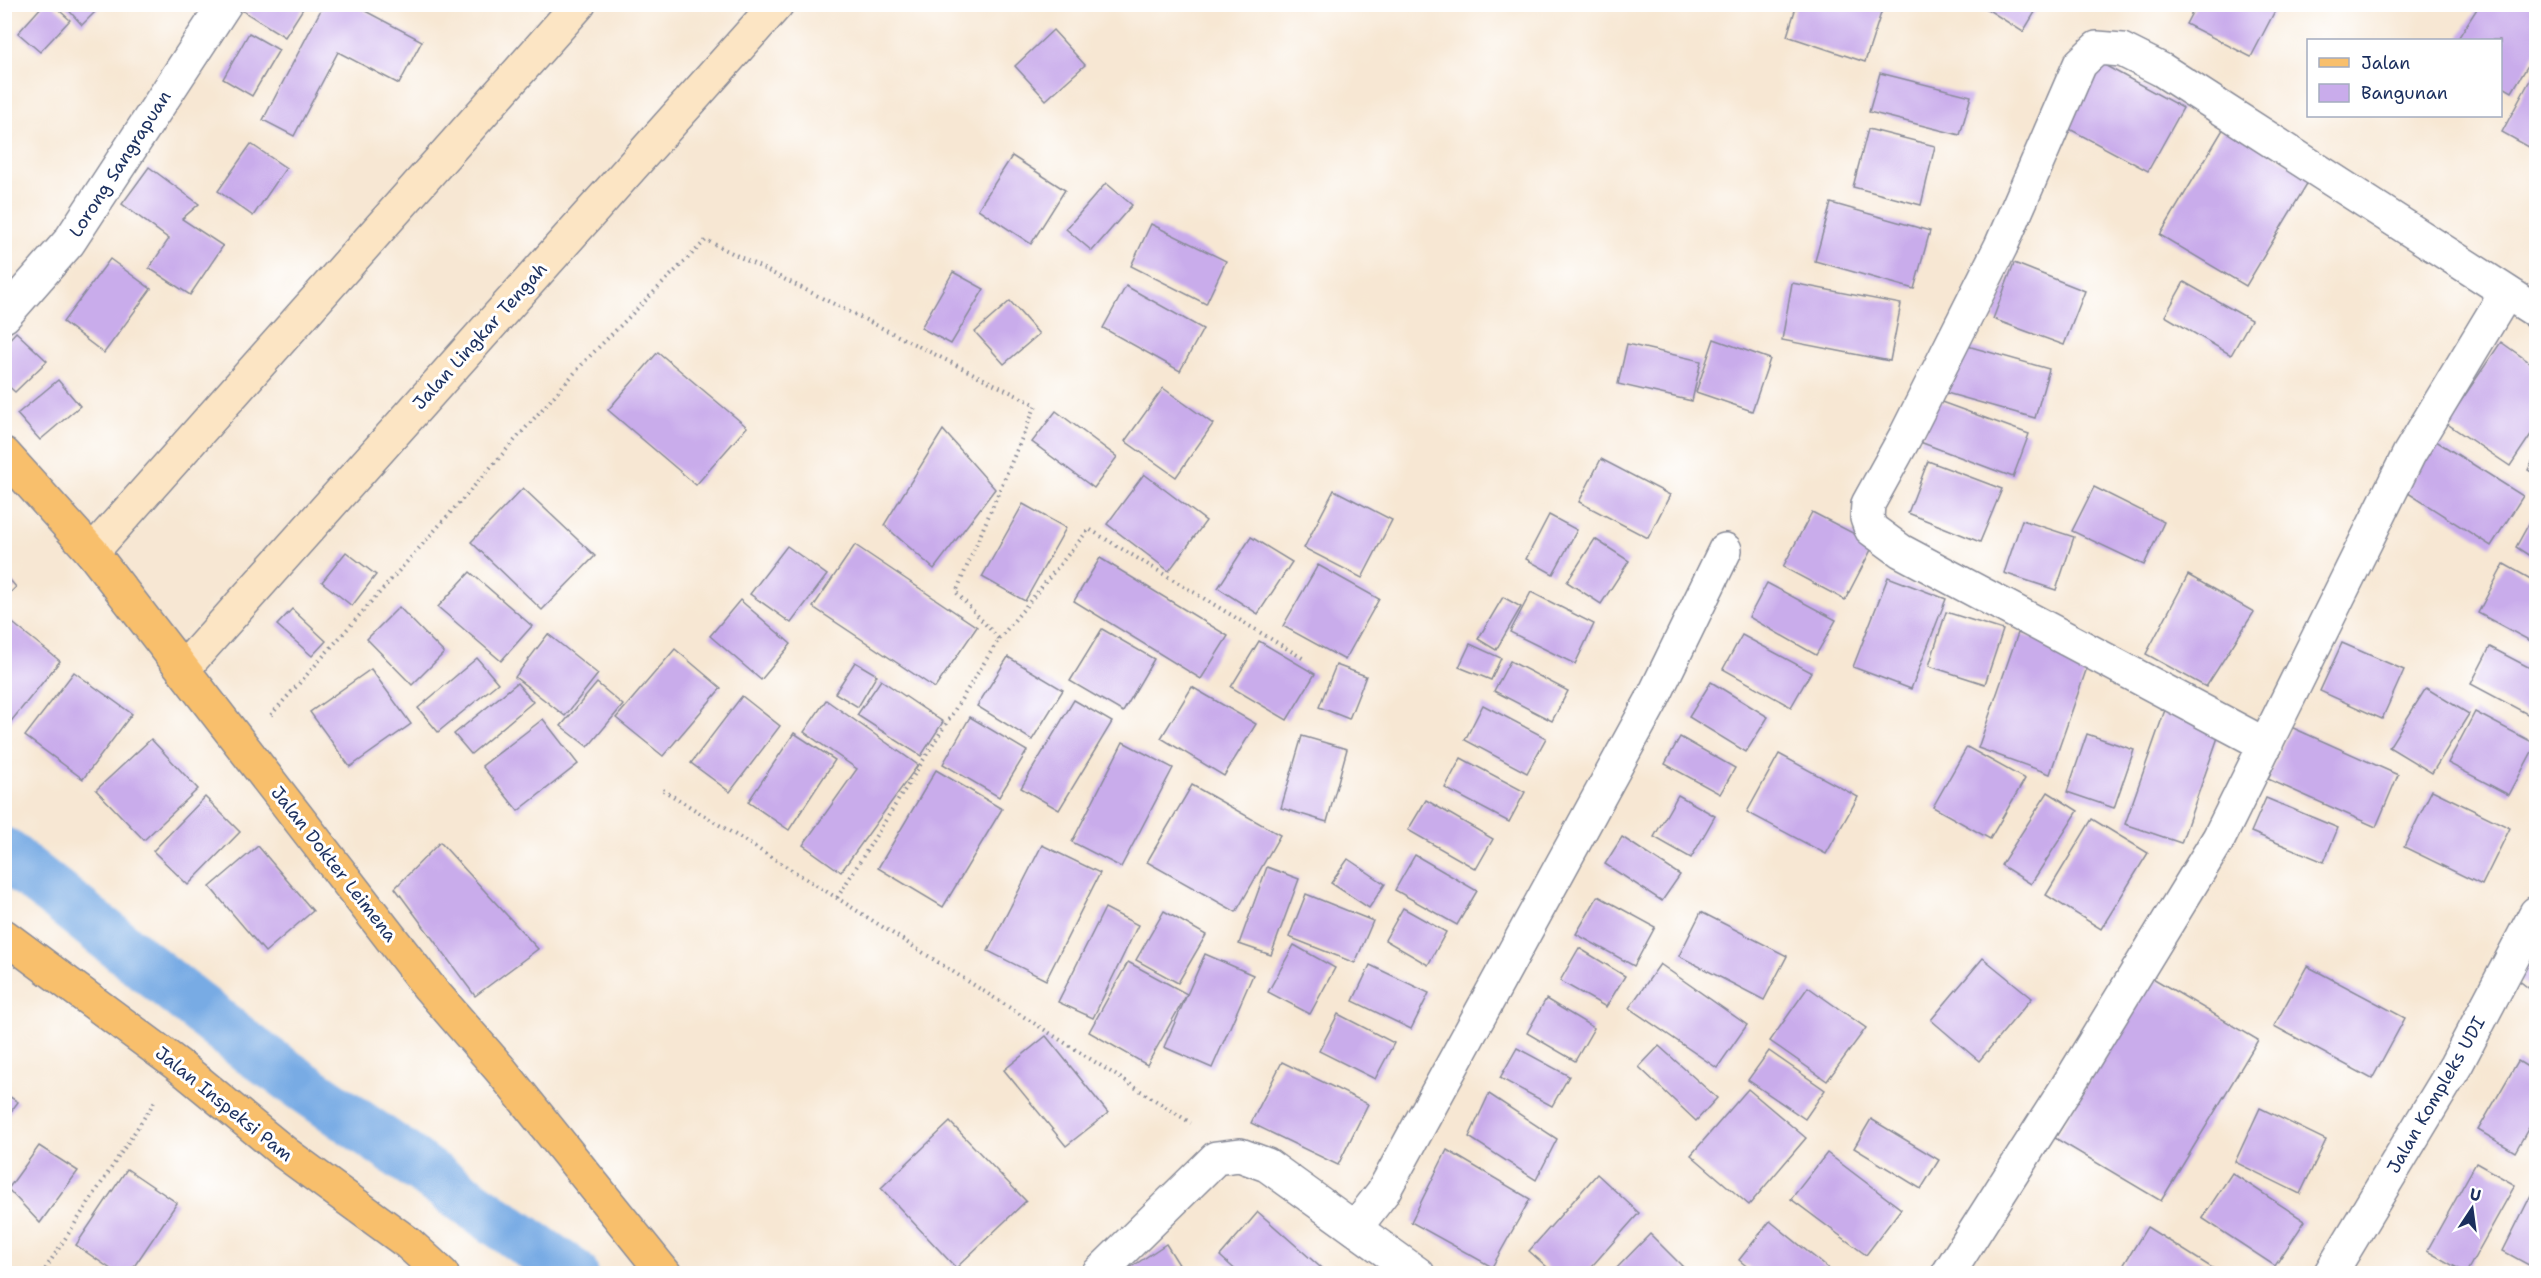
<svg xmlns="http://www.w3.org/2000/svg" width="2541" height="1278" font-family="'Shantell Sans',sans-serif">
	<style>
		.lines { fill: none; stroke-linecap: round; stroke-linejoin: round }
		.canal { stroke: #78abe4; stroke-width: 51 }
		.building { fill: #c9aceb }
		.minor-casing { stroke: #898b98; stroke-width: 36 }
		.secondary-casing { stroke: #898b98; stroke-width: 36 }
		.primary-casing { stroke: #898b98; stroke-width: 36 }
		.path { stroke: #898b98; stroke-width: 4; stroke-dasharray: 1.5 4.5; stroke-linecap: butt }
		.minor { stroke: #fff; stroke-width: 33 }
		.secondary { stroke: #fce5c4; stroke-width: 33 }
		.primary { stroke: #f8bf6c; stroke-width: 33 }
		.labels { text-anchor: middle; stroke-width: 6; stroke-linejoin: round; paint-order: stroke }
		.street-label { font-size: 18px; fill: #1b2f5e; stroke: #fff }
	</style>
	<rect width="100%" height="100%" fill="#fff"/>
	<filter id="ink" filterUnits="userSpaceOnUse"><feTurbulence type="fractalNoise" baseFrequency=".0167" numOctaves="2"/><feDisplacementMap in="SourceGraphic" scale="12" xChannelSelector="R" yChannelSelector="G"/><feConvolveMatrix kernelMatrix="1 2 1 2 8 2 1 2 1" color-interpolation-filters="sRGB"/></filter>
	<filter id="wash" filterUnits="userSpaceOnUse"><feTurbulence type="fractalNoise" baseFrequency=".008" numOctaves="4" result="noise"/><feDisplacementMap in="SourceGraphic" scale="24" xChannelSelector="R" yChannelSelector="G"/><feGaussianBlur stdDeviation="1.35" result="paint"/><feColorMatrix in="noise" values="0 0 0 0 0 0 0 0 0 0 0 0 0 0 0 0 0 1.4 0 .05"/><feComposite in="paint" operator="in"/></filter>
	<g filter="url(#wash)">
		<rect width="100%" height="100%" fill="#f7e7d3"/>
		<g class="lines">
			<path class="canal" d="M4 853 251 1050 573 1274"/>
		</g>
		<g id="blocks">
			<g class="building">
				<path d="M44 4H52L70 20 40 52 18 33Z"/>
				<path d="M63 4H103L82 25Z"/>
				<path d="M240 4H306L285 37 238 8Z"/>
				<path d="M324 4H352L422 41 399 84 338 52 294 136 263 120Z"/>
				<path d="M1797 4H1884L1865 62 1787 36Z"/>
				<path d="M1979 4H2040L2023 32Z"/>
				<path d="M2480 4H2526L2536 11V52L2512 92 2500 85V40H2457Z"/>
				<path d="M2196 5H2278L2251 57 2186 24Z"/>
				<path d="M1053 30 1085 65 1046 100 1015 66Z"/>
				<path d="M249 33 279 50 252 96 223 79Z"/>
				<path d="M2097 61 2183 108 2148 171 2062 125Z"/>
				<path d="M2536 69V151L2502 132Z"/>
				<path d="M1880 73 1971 96 1960 135 1869 112Z"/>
				<path d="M2225 126 2311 177 2246 286 2160 235Z"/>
				<path d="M1868 129 1935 146 1921 205 1853 187Z"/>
				<path d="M251 144 286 168 253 216 218 191Z"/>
				<path d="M1012 156 1065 190 1031 244 978 209Z"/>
				<path d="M149 167 199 204 182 219 223 246 190 295 149 268 169 239 122 204Z"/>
				<path d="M1106 183 1132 205 1092 251 1066 229Z"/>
				<path d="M1831 203 1930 231 1914 289 1815 261Z"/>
				<path d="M1151 224 1226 261 1206 304 1131 266Z"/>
				<path d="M110 259 151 289 104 353 63 322Z"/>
				<path d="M2014 263 2085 291 2064 345 1993 319Z"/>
				<path d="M953 272 984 289 951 344 921 328Z"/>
				<path d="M2184 282 2251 320 2231 355 2165 316Z"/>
				<path d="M1792 283 1901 304 1890 361 1782 340Z"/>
				<path d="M1126 286 1203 329 1180 371 1103 328Z"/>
				<path d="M1010 301 1039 334 1004 364 975 332Z"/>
				<path d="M16 332 47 361 15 392 4 382V345Z"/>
				<path d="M1714 339 1770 359 1752 411 1696 392Z"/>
				<path d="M2501 342 2536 367V427L2510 466 2446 423Z"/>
				<path d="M1957 343 2049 369 2035 418 1943 392Z"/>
				<path d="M1627 344 1701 361 1692 401 1618 384Z"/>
				<path d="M658 352 747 427 696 485 608 410Z"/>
				<path d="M58 380 80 406 40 440 17 414Z"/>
				<path d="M1163 388 1213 424 1176 477 1125 441Z"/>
				<path d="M1936 400 2029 434 2013 477 1920 442Z"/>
				<path d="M1056 411 1117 457 1094 488 1032 442Z"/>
				<path d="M943 430 995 489 934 569 884 525Z"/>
				<path d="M2436 441 2523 496 2491 546 2405 491Z"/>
				<path d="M2536 454V475L2528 470Z"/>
				<path d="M1601 459 1670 495 1648 538 1579 502Z"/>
				<path d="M1928 461 2002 489 1980 542 1908 513Z"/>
				<path d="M1144 474 1206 521 1169 571 1107 524Z"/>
				<path d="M2094 487 2164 522 2144 565 2072 531Z"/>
				<path d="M523 488 595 556 542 610 471 542Z"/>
				<path d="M1334 490 1392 520 1362 578 1304 548Z"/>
				<path d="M1023 504 1066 528 1025 601 982 577Z"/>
				<path d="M2536 511V560L2516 547Z"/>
				<path d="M1812 512 1874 544 1845 600 1783 567Z"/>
				<path d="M1549 515 1577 530 1553 574 1526 559Z"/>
				<path d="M2022 520 2074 537 2056 590 2004 573Z"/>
				<path d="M1251 537 1292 562 1258 614 1218 588Z"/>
				<path d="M1595 539 1629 561 1601 604 1567 582Z"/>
				<path d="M855 545 977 627 935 688 813 607Z"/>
				<path d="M787 546 827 575 791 623 750 594Z"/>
				<path d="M346 552 376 575 352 606 322 582Z"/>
				<path d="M1100 558 1228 636 1201 679 1074 601Z"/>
				<path d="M2504 564 2536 582V644L2478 613Z"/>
				<path d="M1318 565 1379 599 1345 660 1283 626Z"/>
				<path d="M470 572 532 626 501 661 438 607Z"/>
				<path d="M5 574 16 587 5 598Z"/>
				<path d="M2188 575 2254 612 2206 687 2146 654Z"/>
				<path d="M1888 577 1946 599 1911 689 1853 667Z"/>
				<path d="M1767 583 1836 620 1816 655 1749 617Z"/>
				<path d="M1531 592 1594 624 1575 664 1510 632Z"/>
				<path d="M1503 597 1521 607 1496 650 1478 639Z"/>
				<path d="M740 600 791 644 761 680 710 636Z"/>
				<path d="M399 607 444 653 412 685 367 639Z"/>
				<path d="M292 609 326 641 312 656 277 625Z"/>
				<path d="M1946 612 2003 630 1985 684 1929 666Z"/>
				<path d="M4 616 60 661 4 730Z"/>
				<path d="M1102 629 1154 659 1123 712 1070 681Z"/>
				<path d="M2018 633 2090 659 2050 774 1978 748Z"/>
				<path d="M548 634 598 674 565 716 515 677Z"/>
				<path d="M1742 635 1811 672 1791 707 1723 669Z"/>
				<path d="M1259 641 1315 674 1287 720 1231 687Z"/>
				<path d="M2342 643 2404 670 2382 719 2320 691Z"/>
				<path d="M1470 644 1501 658 1491 680 1459 667Z"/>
				<path d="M2490 647 2536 671V706L2531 716 2471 684Z"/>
				<path d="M675 649 721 688 663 756 616 718Z"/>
				<path d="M1008 657 1063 690 1032 740 977 706Z"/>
				<path d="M477 658 498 683 438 732 418 708Z"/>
				<path d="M1510 661 1568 691 1552 721 1494 691Z"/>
				<path d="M855 662 877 675 858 707 835 693Z"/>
				<path d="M1336 665 1366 676 1349 719 1319 707Z"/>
				<path d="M371 669 411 724 350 767 310 712Z"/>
				<path d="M74 672 132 714 83 779 25 736Z"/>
				<path d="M881 680 943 722 921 756 857 715Z"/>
				<path d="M1711 682 1768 717 1746 752 1689 717Z"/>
				<path d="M517 683 533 702 471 754 454 734Z"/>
				<path d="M597 683 623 705 588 747 561 726Z"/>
				<path d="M1192 687 1256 724 1224 776 1161 738Z"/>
				<path d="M2426 688 2469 714 2432 773 2389 747Z"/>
				<path d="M742 696 780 726 730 792 691 763Z"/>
				<path d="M826 700 918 765 841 872 803 845 857 769 804 732Z"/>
				<path d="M1074 700 1112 722 1059 810 1021 788Z"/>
				<path d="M1483 705 1546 738 1527 773 1465 740Z"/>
				<path d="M2166 707 2222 726 2181 843 2125 824Z"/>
				<path d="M2475 712 2536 744 2509 795 2448 763Z"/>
				<path d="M970 717 1027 751 999 797 943 764Z"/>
				<path d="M543 719 578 764 518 811 482 766Z"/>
				<path d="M2291 727 2398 775 2376 827 2268 779Z"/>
				<path d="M794 733 835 760 789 830 748 802Z"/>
				<path d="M2087 734 2134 750 2114 808 2067 792Z"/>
				<path d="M1302 736 1347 749 1327 822 1281 808Z"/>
				<path d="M1680 737 1735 768 1720 794 1665 764Z"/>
				<path d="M151 739 198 789 144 840 96 790Z"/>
				<path d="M1123 742 1173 768 1121 867 1072 842Z"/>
				<path d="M1967 747 2025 779 1990 839 1933 807Z"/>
				<path d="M1779 754 1858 797 1826 854 1747 812Z"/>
				<path d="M1461 758 1525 792 1509 822 1445 788Z"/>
				<path d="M936 770 1002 809 943 907 878 868Z"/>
				<path d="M1192 785 1280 835 1236 912 1147 862Z"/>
				<path d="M2432 790 2510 828 2482 885 2404 847Z"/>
				<path d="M2048 792 2078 811 2031 884 2001 865Z"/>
				<path d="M1678 795 1715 816 1691 858 1654 837Z"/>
				<path d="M205 797 240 832 188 885 153 851Z"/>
				<path d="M2266 798 2338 828 2324 862 2251 832Z"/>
				<path d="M1426 800 1493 839 1476 869 1408 830Z"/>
				<path d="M2092 819 2148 853 2101 929 2046 895Z"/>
				<path d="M1622 837 1680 875 1662 901 1605 864Z"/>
				<path d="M440 842 538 949 475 996 395 888Z"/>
				<path d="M1042 845 1100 873 1046 980 988 951Z"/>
				<path d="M258 846 313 911 265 952 210 887Z"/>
				<path d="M1415 855 1477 891 1457 925 1395 890Z"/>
				<path d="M1348 859 1385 884 1369 908 1331 883Z"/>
				<path d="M1267 867 1299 879 1271 955 1239 944Z"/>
				<path d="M1306 894 1373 921 1355 963 1289 937Z"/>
				<path d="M1598 896 1655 927 1634 966 1576 934Z"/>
				<path d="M1105 908 1138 925 1093 1018 1058 1002Z"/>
				<path d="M1403 908 1446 932 1428 965 1385 940Z"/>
				<path d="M1164 911 1206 935 1178 983 1136 960Z"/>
				<path d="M1701 912 1787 956 1764 1000 1679 956Z"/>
				<path d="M2536 944V994L2512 975Z"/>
				<path d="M1294 945 1335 968 1310 1014 1268 992Z"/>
				<path d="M1579 948 1625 976 1606 1007 1560 981Z"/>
				<path d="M1205 954 1253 975 1212 1068 1164 1047Z"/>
				<path d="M1983 958 2032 998 1979 1061 1931 1020Z"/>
				<path d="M1128 962 1187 994 1147 1065 1089 1032Z"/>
				<path d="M1660 964 1747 1025 1717 1068 1629 1008Z"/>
				<path d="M1370 965 1429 993 1411 1029 1353 1001Z"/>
				<path d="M2307 966 2405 1018 2372 1079 2274 1026Z"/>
				<path d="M2151 977 2258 1040 2161 1201 2055 1138Z"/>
				<path d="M1808 987 1866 1028 1827 1081 1770 1041Z"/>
				<path d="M1546 999 1594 1028 1575 1061 1527 1033Z"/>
				<path d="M1338 1014 1394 1043 1375 1079 1319 1051Z"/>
				<path d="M1046 1036 1108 1113 1066 1146 1004 1070Z"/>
				<path d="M1659 1046 1717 1098 1696 1121 1639 1067Z"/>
				<path d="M1517 1048 1569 1076 1552 1106 1500 1078Z"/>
				<path d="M1769 1051 1825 1090 1805 1119 1748 1080Z"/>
				<path d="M2518 1061 2536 1072V1115L2515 1152 2478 1130Z"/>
				<path d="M1282 1062 1368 1104 1338 1165 1251 1123Z"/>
				<path d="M1748 1089 1806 1138 1749 1205 1691 1155Z"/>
				<path d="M4 1093 18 1102 4 1121Z"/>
				<path d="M1489 1094 1557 1139 1536 1180 1469 1137Z"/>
				<path d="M2260 1108 2326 1140 2300 1194 2235 1162Z"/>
				<path d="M1871 1119 1939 1160 1921 1189 1854 1148Z"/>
				<path d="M950 1122 1026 1201 956 1268 881 1188Z"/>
				<path d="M39 1146 78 1171 40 1223 8 1189Z"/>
				<path d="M1447 1150 1530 1199 1492 1267 1411 1222Z"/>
				<path d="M1827 1153 1901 1209 1866 1255 1791 1199Z"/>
				<path d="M2476 1163 2515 1185 2466 1273 2427 1251Z"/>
				<path d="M127 1169 177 1203 129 1274H118L76 1245Z"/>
				<path d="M2232 1173 2305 1221 2275 1266 2202 1218Z"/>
				<path d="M1597 1174 1639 1213 1585 1274H1555L1529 1251Z"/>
				<path d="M2532 1193 2536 1195V1269L2503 1251Z"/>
				<path d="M1258 1212 1328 1274H1240L1220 1256Z"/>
				<path d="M1770 1221 1835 1274H1756L1739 1260Z"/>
				<path d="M2147 1227 2222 1274H2118Z"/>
				<path d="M1650 1234 1690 1274H1611Z"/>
				<path d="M1166 1244 1185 1274H1121Z"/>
			</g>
		</g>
	</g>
	<g filter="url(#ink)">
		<use href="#blocks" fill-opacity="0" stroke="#898b98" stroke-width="1.5"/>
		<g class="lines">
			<g class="minor-casing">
				<g id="minor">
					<path d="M4 316 69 242 225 4"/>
					<path d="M2266 745 1901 551 1871 529 1867 518 1868 504 1905 437 2001 246 2080 64 2097 48 2122 50 2162 70 2536 311"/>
					<path d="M1355 1228 1383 1192 1652 700 1725 550"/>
					<path d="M1098 1274 1216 1158 1240 1155 1267 1165 1418 1274"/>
					<path d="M1948 1274 2067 1087 2219 838 2409 454 2506 293"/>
					<path d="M2330 1274 2456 1065 2536 913"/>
				</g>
			</g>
			<g class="secondary-casing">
				<g id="secondary">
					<path d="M92 552 579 4"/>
					<path d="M184 668 777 4"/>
				</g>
			</g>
			<g class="primary-casing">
				<g id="primary">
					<path d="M4 454 92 552 428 986 500 1069 665 1274"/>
					<path d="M4 936 178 1065 285 1153 408 1243 442 1274"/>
				</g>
			</g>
			<g class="path">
				<path d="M999 639 1089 529 1304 659"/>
				<path d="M271 715 586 360 706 240 1036 405 956 592 999 639 837 898"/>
				<path d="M663 790 837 898 1191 1123"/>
				<path d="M42 1274 155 1101"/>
			</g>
			<use href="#minor" class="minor"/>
			<use href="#secondary" class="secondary"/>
			<use href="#primary" class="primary"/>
		</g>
	</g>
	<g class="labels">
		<g class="street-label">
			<text transform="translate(120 164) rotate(-57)" y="6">Lorong Sangrapuan</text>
			<text transform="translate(480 336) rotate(-48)" y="6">Jalan Lingkar Tengah</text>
			<text transform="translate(334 864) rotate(52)" y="6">Jalan Dokter Leimena</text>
			<text transform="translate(2436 1095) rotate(-60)" y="6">Jalan Kompleks UDI</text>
			<text transform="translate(224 1104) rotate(39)" y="6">Jalan Inspeksi Pam</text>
		</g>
	</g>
	<rect width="2541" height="1278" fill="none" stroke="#fff" stroke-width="24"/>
	<rect x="2307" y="39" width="195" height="78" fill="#ffffff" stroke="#a4acbf" stroke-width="1.5"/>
	<rect x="2319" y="58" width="30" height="9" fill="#f8bf6c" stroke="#a4acbf" stroke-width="1.5"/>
	<text x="2361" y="69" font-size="18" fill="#1b2f5e">Jalan</text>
	<rect x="2319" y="84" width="30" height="18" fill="#c9aceb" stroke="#a4acbf" stroke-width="1.5"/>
	<text x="2361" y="99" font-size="18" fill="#1b2f5e">Bangunan</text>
	<g transform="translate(2472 1209) rotate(13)" stroke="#ffffff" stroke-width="4.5" paint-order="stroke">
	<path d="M0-4.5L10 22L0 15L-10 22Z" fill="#1b2f5e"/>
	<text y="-9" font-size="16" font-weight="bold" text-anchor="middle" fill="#1b2f5e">U</text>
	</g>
</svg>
